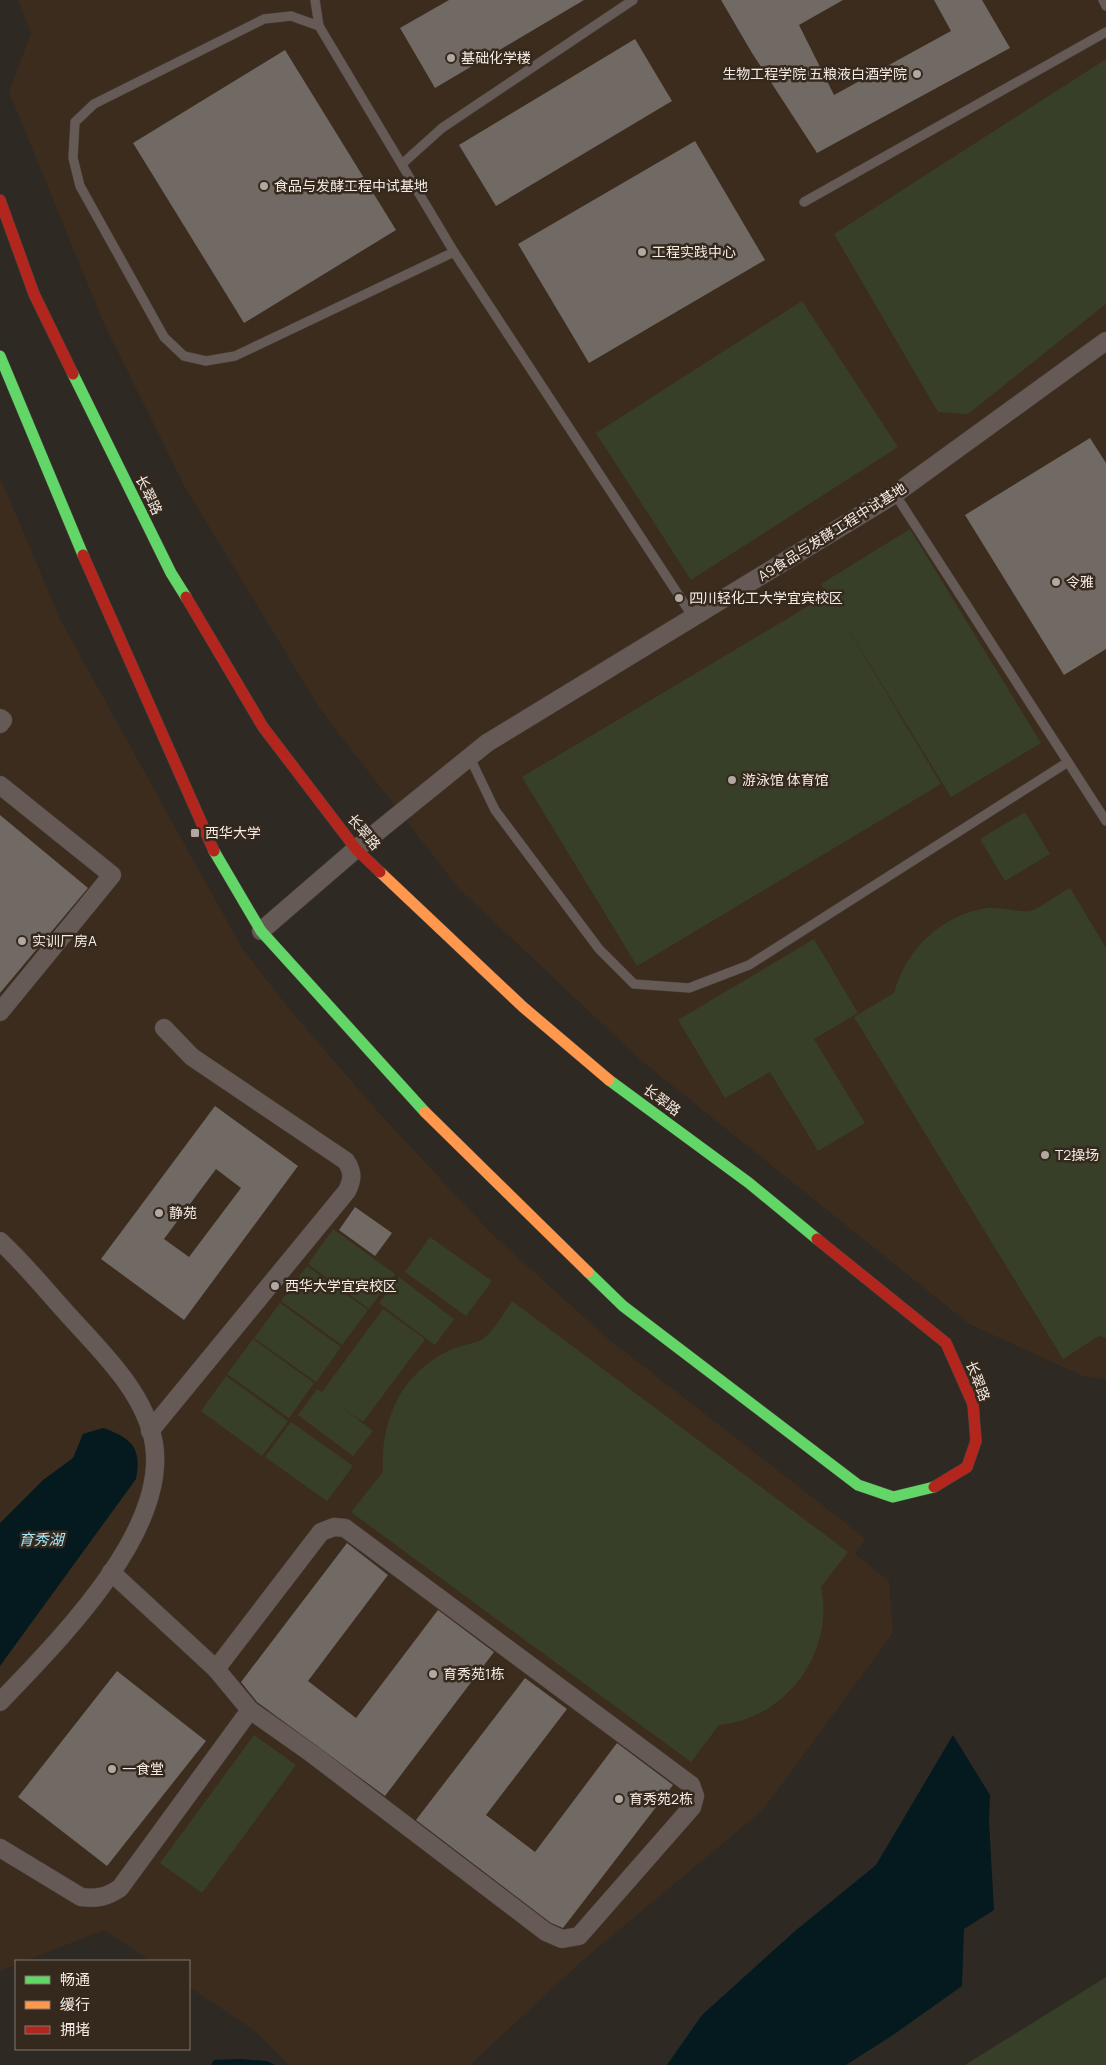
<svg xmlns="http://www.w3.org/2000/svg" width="1106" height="2065" font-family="Manrope,'Noto Sans SC',sans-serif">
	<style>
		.built { fill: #3c2c1d }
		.green { fill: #373f28 }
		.water { fill: #041a1f }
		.building { fill: #706964; fill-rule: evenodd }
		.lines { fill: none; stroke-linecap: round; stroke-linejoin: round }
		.lane-casing { stroke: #4a443f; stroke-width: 10 }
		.street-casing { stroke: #4a443f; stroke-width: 19 }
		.fast-casing { stroke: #4a443f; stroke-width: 12 }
		.slow-casing { stroke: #4a443f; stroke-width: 12 }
		.jam-casing { stroke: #4a443f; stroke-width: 12 }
		.lane { stroke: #665a56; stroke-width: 9 }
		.street { stroke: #665a56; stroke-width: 18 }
		.fast { stroke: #63d668; stroke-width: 11 }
		.slow { stroke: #ff974d; stroke-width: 11 }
		.jam { stroke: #b3261e; stroke-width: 11 }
		.poi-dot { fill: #b0a8a1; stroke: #35281d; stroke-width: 2 }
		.labels { text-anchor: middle; stroke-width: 5; stroke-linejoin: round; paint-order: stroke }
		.poi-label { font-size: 14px; fill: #f5ece5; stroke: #35281d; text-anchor: start }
		.street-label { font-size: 14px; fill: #f5ece5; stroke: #35281d }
		.water-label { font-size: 15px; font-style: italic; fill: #a4e9fa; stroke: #35281d }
	</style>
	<rect width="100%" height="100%" fill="#2f2923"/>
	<g class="built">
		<path d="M18 0H1106V1379L1083 1376 969 1324 644 1063 459 889 320 709 185 487 105 326 9 92 31 33Z"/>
		<path d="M0 477 61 621 242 948 291 1011 380 1114 492 1234 607 1338 866 1539 855 1554 889 1581 893 1633 763 1810 583 1960 470 2065H289L255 2031 189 1987V1961H151L104 1930 25 1961H16V1965L0 1971Z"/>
	</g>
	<g class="green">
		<path d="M1106 59V304L968 414 938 412 834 234Z"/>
		<path d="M802 301 898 447 691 580 596 433Z"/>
		<path d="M910 529 1041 743 951 797 833 604 941 784 637 966 522 777 827 595 821 584Z"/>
		<path d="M1025 812 1050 854 1005 881 980 839Z"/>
		<path d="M1070 888 1106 948V1338L1099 1336 1063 1359 854 1017 894 993C906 949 942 914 988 908 1001 907 1022 913 1030 911 1037 910 1062 892 1070 888Z"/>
		<path d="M814 939 858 1013 814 1039 865 1123 818 1151 770 1072 725 1098 678 1020Z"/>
		<path d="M333 1229 395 1274 369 1309 308 1264Z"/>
		<path d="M430 1237 492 1281 466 1316 405 1272Z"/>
		<path d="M307 1266 368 1310 342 1345 281 1301Z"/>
		<path d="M399 1277 454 1319 435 1345 379 1303Z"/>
		<path d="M512 1301 848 1552 821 1587C835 1653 786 1719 719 1725L691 1762 351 1512 383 1472C380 1421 401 1374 448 1351 457 1346 479 1343 484 1338 495 1329 504 1313 512 1301Z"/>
		<path d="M280 1303 341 1347 316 1382 254 1338Z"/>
		<path d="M383 1309 425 1339 363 1422 342 1408 373 1431 353 1456 298 1415 317 1389 322 1392Z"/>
		<path d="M253 1339 314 1383 289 1418 227 1374Z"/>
		<path d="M226 1376 288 1421 262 1456 201 1411Z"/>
		<path d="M291 1422 353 1466 327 1501 265 1457Z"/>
		<path d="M254 1735 296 1765 202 1893 160 1863Z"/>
		<path d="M1106 1977V2065H965Z"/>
	</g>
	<g class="water">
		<path d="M103 1428C132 1438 142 1448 136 1479L0 1666V1523L43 1480 73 1458 83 1434Z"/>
		<path d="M953 1735 990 1795 989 1821 994 1910 964 1929 962 1986 893 2035 846 2065H667L702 2015 795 1931 876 1865Z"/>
		<path d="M240 2059 267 2061 275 2065H211L214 2060Z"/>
	</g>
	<g class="building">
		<path d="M449 0H584L435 88 400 28Z"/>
		<path d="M721 0H843L799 25 834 95 951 31 934 0H982L1010 48 817 153 752 53Z"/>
		<path d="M635 39 672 101 496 206 459 145Z"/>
		<path d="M285 50 396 230 244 323 133 143Z"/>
		<path d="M695 141 765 260 589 363 518 244Z"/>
		<path d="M1090 438 1106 463V649L1064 675 965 515Z"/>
		<path d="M0 815 88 888 0 993Z"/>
		<path d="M215 1106 298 1166 184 1320 101 1259ZM216 1169 241 1188 189 1257 164 1239Z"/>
		<path d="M355 1207 392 1233 375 1256 339 1230Z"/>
		<path d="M347 1543 388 1575 308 1681 356 1718 438 1610 494 1652 385 1796 257 1702 241 1682Z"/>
		<path d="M117 1671 206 1741 107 1866 18 1797Z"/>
		<path d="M525 1678 567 1709 486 1815 535 1852 617 1743 673 1785 563 1928 551 1923 416 1820Z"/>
	</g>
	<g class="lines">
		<g class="lane-casing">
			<g id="lane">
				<path d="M315 0 319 26 454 252 693 617"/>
				<path d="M1103 0 1106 6"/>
				<path d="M319 26 291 16 264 19 94 104 75 122 73 158 80 186 164 337 184 356 206 361 235 356 454 252"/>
				<path d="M402 164 442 128 633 0"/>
				<path d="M804 202 1106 32"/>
				<path d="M895 494 1106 821"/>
				<path d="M470 758 495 810 599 949 634 984 689 988 749 965 1068 762"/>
			</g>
		</g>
		<g class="street-casing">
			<g id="street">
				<path d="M0 718 3 720 0 724"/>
				<path d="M0 785 112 875 0 1012"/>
				<path d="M261 931 356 849 487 743 895 494 1106 341"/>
				<path d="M0 1241C26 1265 48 1293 72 1319 104 1354 146 1395 154 1444 168 1533 57 1642 0 1702"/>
				<path d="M150 1431 347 1191C353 1179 353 1172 346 1161L192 1057 164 1028"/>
				<path d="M111 1572 216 1669 250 1710"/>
				<path d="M0 1848 81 1897C97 1899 107 1897 120 1888L250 1710 311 1753 546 1932 562 1939 579 1936 692 1807 695 1796 691 1785 345 1528 334 1527 321 1532 216 1669"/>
			</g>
		</g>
		<g class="fast-casing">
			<g id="fast">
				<path d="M0 356 83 555"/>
				<path d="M73 374 171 573 186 597"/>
				<path d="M214 851 261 931 425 1112"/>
				<path d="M609 1080 749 1183 817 1239"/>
				<path d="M588 1272 623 1306 858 1485 893 1497 934 1487"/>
			</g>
		</g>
		<g class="slow-casing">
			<g id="slow">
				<path d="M380 872 523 1007 609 1080"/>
				<path d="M425 1112 588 1272"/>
			</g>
		</g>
		<g class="jam-casing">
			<g id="jam">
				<path d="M0 200 34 294 73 374"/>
				<path d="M83 555 214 851"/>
				<path d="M186 597 263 727 356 849 380 872"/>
				<path d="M817 1239 946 1343 973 1404 976 1441 967 1467 934 1487"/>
			</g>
		</g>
		<use href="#lane" class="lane"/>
		<use href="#street" class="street"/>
		<use href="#fast" class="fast"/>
		<use href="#slow" class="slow"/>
		<use href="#jam" class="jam"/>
	</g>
	<g class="poi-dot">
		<circle cx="451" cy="58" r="5"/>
		<circle cx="917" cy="74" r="5"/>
		<circle cx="264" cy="186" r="5"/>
		<circle cx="642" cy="252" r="5"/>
		<circle cx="1056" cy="582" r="5"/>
		<circle cx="679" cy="598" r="5"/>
		<circle cx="732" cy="780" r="5"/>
		<rect x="190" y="828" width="10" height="10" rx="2.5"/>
		<circle cx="22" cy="941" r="5"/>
		<circle cx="1045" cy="1155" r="5"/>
		<circle cx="159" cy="1213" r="5"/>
		<circle cx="275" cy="1286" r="5"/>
		<circle cx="433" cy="1674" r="5"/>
		<circle cx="112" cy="1769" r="5"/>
		<circle cx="619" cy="1799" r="5"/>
	</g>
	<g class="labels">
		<g class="poi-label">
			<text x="461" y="63">基础化学楼</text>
			<text x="907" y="79" text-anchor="end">生物工程学院 五粮液白酒学院</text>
			<text x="274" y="191">食品与发酵工程中试基地</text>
			<text x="652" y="257">工程实践中心</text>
			<text x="1066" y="587">令雅</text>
			<text x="689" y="603">四川轻化工大学宜宾校区</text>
			<text x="742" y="785">游泳馆 体育馆</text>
			<text x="205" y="838">西华大学</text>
			<text x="32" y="946">实训厂房A</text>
			<text x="1055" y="1160">T2操场</text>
			<text x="169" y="1218">静苑</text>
			<text x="285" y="1291">西华大学宜宾校区</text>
			<text x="443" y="1679">育秀苑1栋</text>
			<text x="122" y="1774">一食堂</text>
			<text x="629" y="1804">育秀苑2栋</text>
		</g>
		<g class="street-label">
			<text transform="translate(149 495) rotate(64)" y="5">长翠路</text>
			<text transform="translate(832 532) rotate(-32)" y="5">A9食品与发酵工程中试基地</text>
			<text transform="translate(364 832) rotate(50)" y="5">长翠路</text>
			<text transform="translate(662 1100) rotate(36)" y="5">长翠路</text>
			<text transform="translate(978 1381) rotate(69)" y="5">长翠路</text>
		</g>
		<g class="water-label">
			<text x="41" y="1545">育秀湖</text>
		</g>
	</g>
	<rect x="15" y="1960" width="175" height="90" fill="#35281d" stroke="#82766d"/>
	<rect x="25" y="1976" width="25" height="8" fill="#63d668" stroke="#82766d"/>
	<text x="60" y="1985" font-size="15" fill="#f5ece5">畅通</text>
	<rect x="25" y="2001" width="25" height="8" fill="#ff974d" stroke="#82766d"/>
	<text x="60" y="2010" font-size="15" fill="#f5ece5">缓行</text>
	<rect x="25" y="2026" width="25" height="8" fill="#b3261e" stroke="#82766d"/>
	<text x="60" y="2035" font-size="15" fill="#f5ece5">拥堵</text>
</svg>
